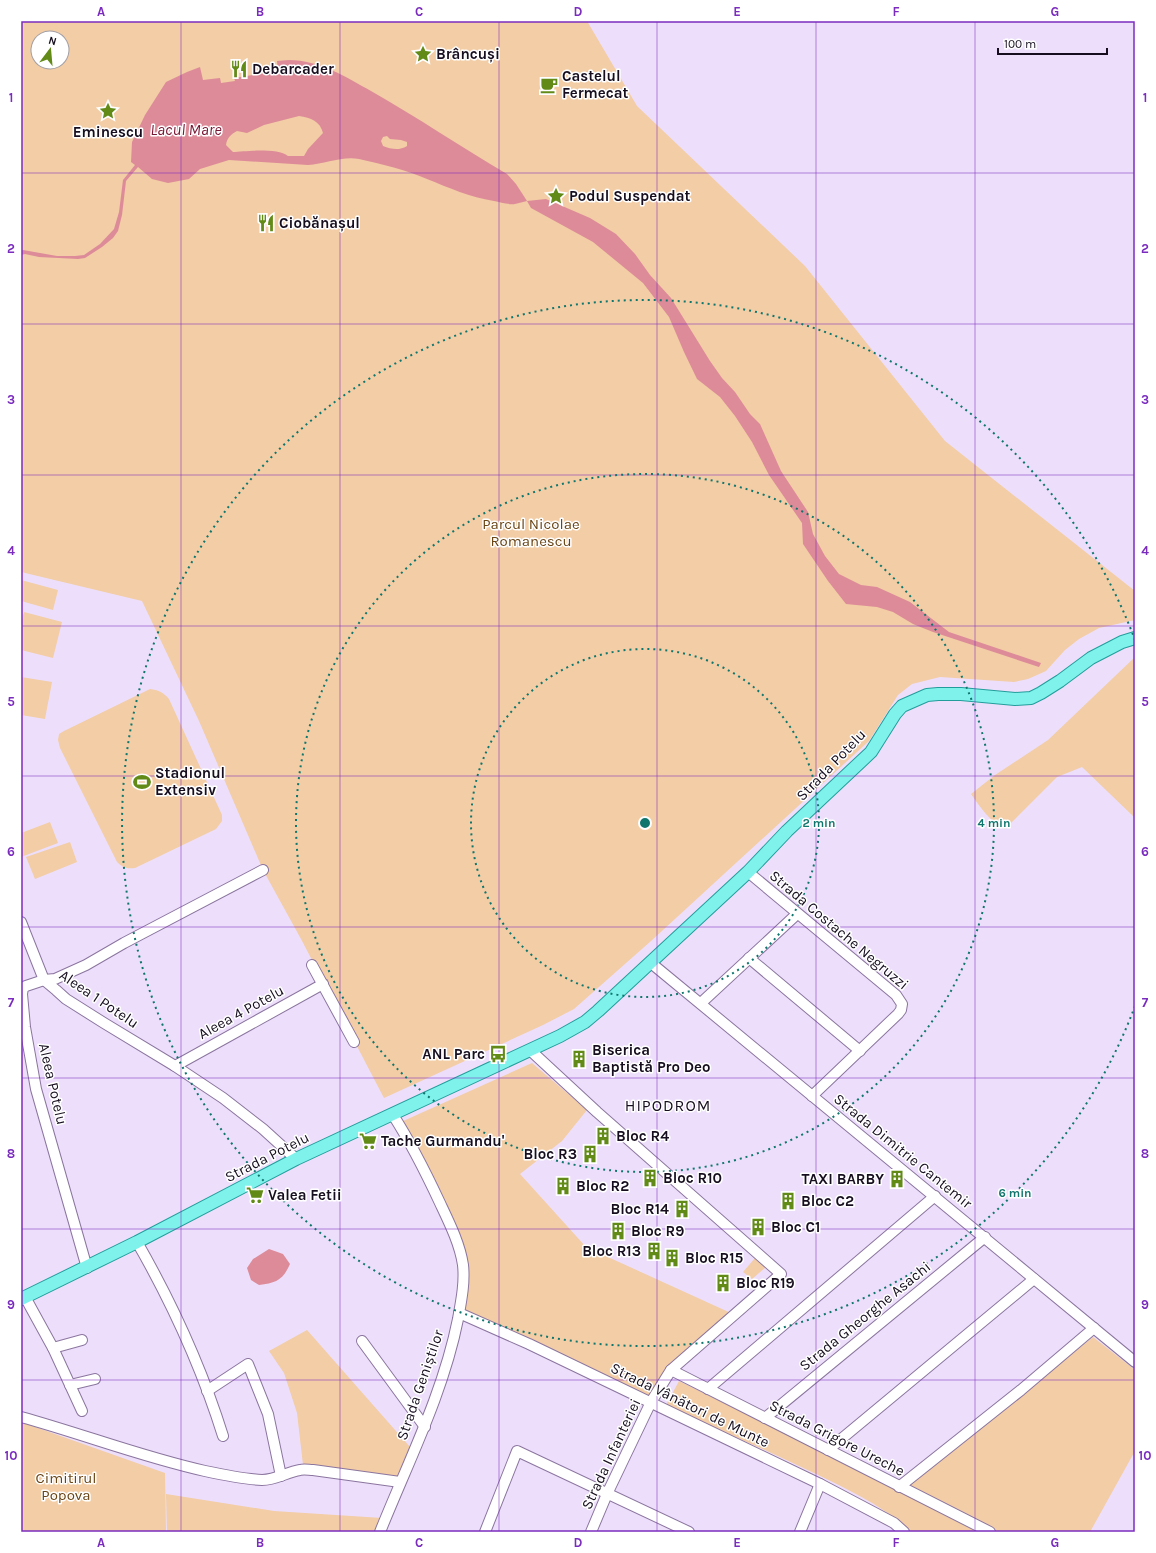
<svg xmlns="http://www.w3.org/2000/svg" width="1156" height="1553" font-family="Karla,sans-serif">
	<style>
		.green { fill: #f2cda5; fill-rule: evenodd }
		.water { fill: #dd8b99; fill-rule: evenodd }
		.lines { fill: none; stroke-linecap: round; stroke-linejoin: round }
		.minor-casing { stroke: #8b759f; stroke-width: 12 }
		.major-casing { stroke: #239d9b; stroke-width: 14 }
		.minor { stroke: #fff; stroke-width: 10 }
		.major { stroke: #7ff2eb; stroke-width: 12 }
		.grid { fill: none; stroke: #7b2cbf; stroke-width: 1; stroke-opacity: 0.55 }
		.ring { fill: none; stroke: #0f766e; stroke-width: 2; stroke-dasharray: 2 4 }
		.labels { text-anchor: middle; stroke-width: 3; stroke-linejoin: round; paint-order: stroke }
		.poi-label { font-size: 15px; font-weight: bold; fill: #160e1e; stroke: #fff; text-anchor: start }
		.park-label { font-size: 15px; fill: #694415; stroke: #fff }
		.street-label { font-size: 15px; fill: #160e1e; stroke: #fff }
		.water-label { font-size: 16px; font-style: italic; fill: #781734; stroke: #fff }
		.neighbourhood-label { font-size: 16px; letter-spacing: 1px; fill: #160e1e; stroke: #fff }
		.centre { fill: #0f766e; stroke: #fff; stroke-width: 2 }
		.ring-label { font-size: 12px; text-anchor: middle; font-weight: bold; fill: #0f766e; stroke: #fff; stroke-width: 3; stroke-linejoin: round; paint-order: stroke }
		.neatline { fill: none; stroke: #7b2cbf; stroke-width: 1.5 }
		.grid-label { font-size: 13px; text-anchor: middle; font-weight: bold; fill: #7b2cbf }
	</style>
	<rect width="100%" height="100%" fill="#eddffb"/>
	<g class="green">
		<path d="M21 21H587L637 106 805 266 945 441 1135 591V620L1099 628 1079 639 1065 650 1046 671 1028 679 1014 682 940 677 912 684 898 695 869 741 651 941 574 1009 543 1025 384 1098 301 939 263 870 199 721 142 601 21 572ZM38 38H62V62H38Z"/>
		<path d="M21 580 58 590 53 610 21 601Z"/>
		<path d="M24 612 62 622 53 658 21 650V623Z"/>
		<path d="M1135 657V818L1082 767 1057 777 1005 829C989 821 981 808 971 794L995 775 1048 740Z"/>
		<path d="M21 677 52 682 45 719 21 715Z"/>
		<path d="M150 689C158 690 163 692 169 699L222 815V821L216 829 135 868C127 869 123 868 117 862L60 748 58 740 59 734 64 731Z"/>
		<path d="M50 822 58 843 21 857V833Z"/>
		<path d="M70 842 77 862 35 879 26 857Z"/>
		<path d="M532 1063 587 1110 562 1141 520 1174 586 1247 733 1314 648 1400 465 1311 468 1273 465 1253 439 1187 401 1122Z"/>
		<path d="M755 1258 766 1267 752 1279 743 1272Z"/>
		<path d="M307 1330 410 1447 397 1477 303 1465 297 1413 284 1373 269 1351Z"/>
		<path d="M1093 1337 1135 1370V1451L1090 1532H912C883 1506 851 1491 816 1474 766 1450 716 1428 665 1407L679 1381 902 1490Z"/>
		<path d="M21 1422 165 1473 166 1532H21Z"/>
		<path d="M166 1494 274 1511 382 1518 376 1532H167Z"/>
	</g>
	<g class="water">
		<path d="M289 60C319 60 346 77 371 91 417 117 461 147 507 174L516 184 527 201 546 199 590 218 616 234 635 254 650 275 671 298 710 361 722 378 735 392 750 414 760 424 781 471 808 512 813 534 825 556 839 574 861 585 877 587 910 602 949 632 1041 663 1039 667 933 632 913 624 893 612 877 607 846 604 828 581 803 544 802 523 769 475 752 442 735 416 720 397 697 379 684 352 669 317 643 283 593 242 531 208 527 201C523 202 519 203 515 204 508 205 500 202 494 201 470 197 449 188 427 179 406 170 382 164 359 159 342 156 325 164 308 165L229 160 200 169 189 179 168 183 152 179 138 167 126 181 122 215 118 231 113 238 102 247 85 258 78 259 39 257 25 254 21 255V251L23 250 57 256H75L84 255 100 244 114 229 119 212 123 180 135 165 131 162 132 142 145 115 166 82 187 72 200 67 203 80 220 78 221 83 235 81 234 78 278 71 277 61ZM299 116C311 118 320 121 323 133L308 149 304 156H288C278 148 246 151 233 152L226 145C227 138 231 134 237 131L247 133 264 125ZM387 136 390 139 401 140 407 142V146C399 151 391 149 383 146L381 141 383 137Z"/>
		<path d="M269 1249 283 1254 290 1264C283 1280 276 1283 259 1285L251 1280 247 1268 253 1259Z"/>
	</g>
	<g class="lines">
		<g class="minor-casing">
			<g id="minor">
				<path d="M748 872 896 995 902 1004 901 1010 898 1014 812 1096"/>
				<path d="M21 922 44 980 56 990 66 999 104 1023 175 1066 223 1098 263 1129 296 1159"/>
				<path d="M749 958 860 1051"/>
				<path d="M651 963 1135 1362"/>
				<path d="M312 965 354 1042"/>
				<path d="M701 1003 797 914"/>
				<path d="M530 1050 597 1112 781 1274 671 1370 651 1402 607 1494 591 1532"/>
				<path d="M175 1066 323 984"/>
				<path d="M137 1242C172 1303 202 1369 223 1436"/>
				<path d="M87 1268 36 1089 25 1027 22 994 23 988 26 986 44 980 55 979 86 965 124 943 263 870"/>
				<path d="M25 1297 53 1348 82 1411"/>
				<path d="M459 1313 529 1344 820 1484 894 1523 904 1532"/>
				<path d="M362 1341 425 1427"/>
				<path d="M53 1348 82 1340"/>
				<path d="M671 1370 990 1532"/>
				<path d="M70 1385 95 1379"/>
				<path d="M708 1389 935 1196"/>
				<path d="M207 1391 248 1364 268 1414 281 1476"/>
				<path d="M21 1417C83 1434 142 1457 205 1471 224 1475 243 1479 262 1480 276 1480 287 1472 300 1470 304 1469 309 1470 313 1470L400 1482"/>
				<path d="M765 1418 985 1237"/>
				<path d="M828 1450 1034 1279"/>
				<path d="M899 1487 1021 1390 1094 1328"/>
				<path d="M380 1532C408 1462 443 1394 458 1319 461 1302 465 1283 463 1265 460 1244 449 1222 440 1203 426 1173 411 1143 393 1115"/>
				<path d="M485 1532 517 1451 689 1532"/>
				<path d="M800 1532 820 1484"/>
			</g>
		</g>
		<g class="major-casing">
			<path id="major" d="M21 1299 137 1242 296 1159 560 1036 585 1022 598 1011 748 872 787 831 871 752 895 714 902 706 927 695 938 694H961L1015 699 1031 698 1041 693 1060 681 1091 658 1122 642 1135 638"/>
		</g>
		<use href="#minor" class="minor"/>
		<use href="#major" class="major"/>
	</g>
	<path class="grid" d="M181 21V1532M340 21V1532M499 21V1532M657 21V1532M816 21V1532M975 21V1532M21 173H1135M21 324H1135M21 475H1135M21 626H1135M21 776H1135M21 927H1135M21 1078H1135M21 1229H1135M21 1380H1135"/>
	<g class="ring">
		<circle cx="645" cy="823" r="174"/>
		<circle cx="645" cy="823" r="349"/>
		<path d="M1135 1006A523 523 0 1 1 1135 640"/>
	</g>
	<defs>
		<g id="sight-bare" transform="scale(1.38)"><path d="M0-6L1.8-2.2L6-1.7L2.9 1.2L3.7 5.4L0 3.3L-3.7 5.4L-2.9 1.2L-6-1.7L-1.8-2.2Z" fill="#618a17" stroke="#fff" stroke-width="2.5" paint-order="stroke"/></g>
		<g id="restaurant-bare" transform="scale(1.38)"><path d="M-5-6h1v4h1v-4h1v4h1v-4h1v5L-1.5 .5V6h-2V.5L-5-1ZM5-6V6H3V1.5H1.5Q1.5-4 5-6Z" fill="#618a17" stroke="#fff" stroke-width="2.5" paint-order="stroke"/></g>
		<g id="cafe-bare" transform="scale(1.38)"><path d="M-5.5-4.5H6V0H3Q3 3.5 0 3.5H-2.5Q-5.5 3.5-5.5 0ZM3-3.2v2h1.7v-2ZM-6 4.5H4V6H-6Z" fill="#618a17" stroke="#fff" stroke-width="2.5" paint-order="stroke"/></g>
		<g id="stadium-bare" transform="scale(1.38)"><path d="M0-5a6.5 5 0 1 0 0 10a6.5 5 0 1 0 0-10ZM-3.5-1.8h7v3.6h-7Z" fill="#618a17" stroke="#fff" stroke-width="2.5" paint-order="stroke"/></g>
		<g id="bus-bare" transform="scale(1.38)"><path d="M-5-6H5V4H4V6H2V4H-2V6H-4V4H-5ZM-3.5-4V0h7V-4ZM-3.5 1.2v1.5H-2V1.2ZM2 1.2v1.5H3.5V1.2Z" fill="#618a17" stroke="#fff" stroke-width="2.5" paint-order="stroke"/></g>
		<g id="building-bare" transform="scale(1.38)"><path d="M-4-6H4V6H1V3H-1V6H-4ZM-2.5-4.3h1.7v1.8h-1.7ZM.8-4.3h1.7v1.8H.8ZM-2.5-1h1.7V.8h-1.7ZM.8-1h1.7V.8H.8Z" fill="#618a17" stroke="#fff" stroke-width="2.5" paint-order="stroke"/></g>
		<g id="supermarket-bare" transform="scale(1.38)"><path d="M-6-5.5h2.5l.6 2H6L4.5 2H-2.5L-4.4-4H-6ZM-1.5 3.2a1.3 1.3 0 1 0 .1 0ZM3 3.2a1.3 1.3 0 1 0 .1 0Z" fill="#618a17" stroke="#fff" stroke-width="2.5" paint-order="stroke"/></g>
	</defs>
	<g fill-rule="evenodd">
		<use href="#sight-bare" x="423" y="54"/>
		<use href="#restaurant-bare" x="239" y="69"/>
		<use href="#cafe-bare" x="549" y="85"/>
		<use href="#sight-bare" x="108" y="111"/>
		<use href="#sight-bare" x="556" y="196"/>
		<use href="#restaurant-bare" x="266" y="223"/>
		<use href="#stadium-bare" x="142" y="782"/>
		<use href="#bus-bare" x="498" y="1054"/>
		<use href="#building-bare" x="579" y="1059"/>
		<use href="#building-bare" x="603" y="1136"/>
		<use href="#supermarket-bare" x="368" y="1141"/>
		<use href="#building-bare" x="590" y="1154"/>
		<use href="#building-bare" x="650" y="1178"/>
		<use href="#building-bare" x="897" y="1179"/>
		<use href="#building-bare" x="563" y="1186"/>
		<use href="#supermarket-bare" x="255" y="1195"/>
		<use href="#building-bare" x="788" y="1201"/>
		<use href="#building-bare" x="682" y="1209"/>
		<use href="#building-bare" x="758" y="1227"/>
		<use href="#building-bare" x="618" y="1231"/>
		<use href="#building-bare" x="654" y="1251"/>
		<use href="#building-bare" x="672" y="1258"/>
		<use href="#building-bare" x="723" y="1283"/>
	</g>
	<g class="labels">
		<g class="poi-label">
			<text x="436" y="59">Brâncuși</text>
			<text x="252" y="74">Debarcader</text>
			<text x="562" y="81">Castelul<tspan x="562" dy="17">Fermecat</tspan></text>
			<text x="108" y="137" text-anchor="middle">Eminescu</text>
			<text x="569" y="201">Podul Suspendat</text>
			<text x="279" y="228">Ciobănașul</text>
			<text x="155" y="778">Stadionul<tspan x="155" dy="17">Extensiv</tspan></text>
			<text x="592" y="1055">Biserica<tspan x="592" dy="17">Baptistă Pro Deo</tspan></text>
			<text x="485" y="1059" text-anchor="end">ANL Parc</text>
			<text x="616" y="1141">Bloc R4</text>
			<text x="381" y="1146">Tache Gurmandu'</text>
			<text x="577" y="1159" text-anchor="end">Bloc R3</text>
			<text x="663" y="1183">Bloc R10</text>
			<text x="884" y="1184" text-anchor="end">TAXI BARBY</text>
			<text x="576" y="1191">Bloc R2</text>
			<text x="268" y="1200">Valea Fetii</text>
			<text x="801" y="1206">Bloc C2</text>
			<text x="669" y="1214" text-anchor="end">Bloc R14</text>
			<text x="771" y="1232">Bloc C1</text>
			<text x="631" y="1236">Bloc R9</text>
			<text x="641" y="1256" text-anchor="end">Bloc R13</text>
			<text x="685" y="1263">Bloc R15</text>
			<text x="736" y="1288">Bloc R19</text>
		</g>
		<g class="park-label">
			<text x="531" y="529">Parcul Nicolae<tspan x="531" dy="17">Romanescu</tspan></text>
			<text x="66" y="1483">Cimitirul<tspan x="66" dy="17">Popova</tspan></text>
		</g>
		<g class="street-label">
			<text transform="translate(831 765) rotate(-46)" y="5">Strada Potelu</text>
			<text transform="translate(839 930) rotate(40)" y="5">Strada Costache Negruzzi</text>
			<text transform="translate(99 999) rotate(34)" y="5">Aleea 1 Potelu</text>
			<text transform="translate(241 1012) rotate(-29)" y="5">Aleea 4 Potelu</text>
			<text transform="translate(53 1084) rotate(77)" y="5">Aleea Potelu</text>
			<text transform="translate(903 1151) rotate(39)" y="5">Strada Dimitrie Cantemir</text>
			<text transform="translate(267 1157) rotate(-27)" y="5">Strada Potelu</text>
			<text transform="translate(865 1316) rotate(-39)" y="5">Strada Gheorghe Asachi</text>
			<text transform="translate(420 1385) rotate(-71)" y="5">Strada Geniștilor</text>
			<text transform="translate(690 1405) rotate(26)" y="5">Strada Vânători de Munte</text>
			<text transform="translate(837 1438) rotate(27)" y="5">Strada Grigore Ureche</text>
			<text transform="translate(611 1454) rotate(-65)" y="5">Strada Infanteriei</text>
		</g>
		<g class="water-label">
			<text x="186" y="135">Lacul Mare</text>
		</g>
		<g class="neighbourhood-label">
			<text x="668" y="1111">HIPODROM</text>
		</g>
	</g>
	<circle cx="645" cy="823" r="6" class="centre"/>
	<g class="ring-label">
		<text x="819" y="827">2 min</text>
		<text x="994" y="827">4 min</text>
		<text x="1015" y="1197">6 min</text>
	</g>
	<rect width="1156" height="1553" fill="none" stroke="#ffffff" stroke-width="44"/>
	<g transform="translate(50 50) rotate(16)"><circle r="19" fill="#ffffff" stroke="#a29fa5"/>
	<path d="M0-3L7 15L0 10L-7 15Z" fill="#618a17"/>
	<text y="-6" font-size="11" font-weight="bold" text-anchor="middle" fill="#160e1e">N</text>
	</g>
	<path d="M998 48v6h109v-6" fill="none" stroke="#160e1e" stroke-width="2"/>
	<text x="1004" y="48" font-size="12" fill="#160e1e" stroke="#ffffff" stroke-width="3" paint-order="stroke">100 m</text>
	<rect x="22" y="22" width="1112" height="1509" class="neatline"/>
	<g class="grid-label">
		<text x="101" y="16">A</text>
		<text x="260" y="16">B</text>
		<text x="419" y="16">C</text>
		<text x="578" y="16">D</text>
		<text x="737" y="16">E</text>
		<text x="896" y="16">F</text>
		<text x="1055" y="16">G</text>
		<text x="11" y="102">1</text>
		<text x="1145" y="102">1</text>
		<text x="11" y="253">2</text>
		<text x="1145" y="253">2</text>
		<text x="11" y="404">3</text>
		<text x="1145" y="404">3</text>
		<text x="11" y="555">4</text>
		<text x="1145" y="555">4</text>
		<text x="11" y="706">5</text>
		<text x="1145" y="706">5</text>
		<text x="11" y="856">6</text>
		<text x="1145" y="856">6</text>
		<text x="11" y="1007">7</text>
		<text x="1145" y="1007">7</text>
		<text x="11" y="1158">8</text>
		<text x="1145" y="1158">8</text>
		<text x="11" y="1309">9</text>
		<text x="1145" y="1309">9</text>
		<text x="11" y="1460">10</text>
		<text x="1145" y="1460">10</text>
		<text x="101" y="1547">A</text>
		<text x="260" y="1547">B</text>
		<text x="419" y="1547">C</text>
		<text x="578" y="1547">D</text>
		<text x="737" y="1547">E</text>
		<text x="896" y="1547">F</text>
		<text x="1055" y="1547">G</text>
	</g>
</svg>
